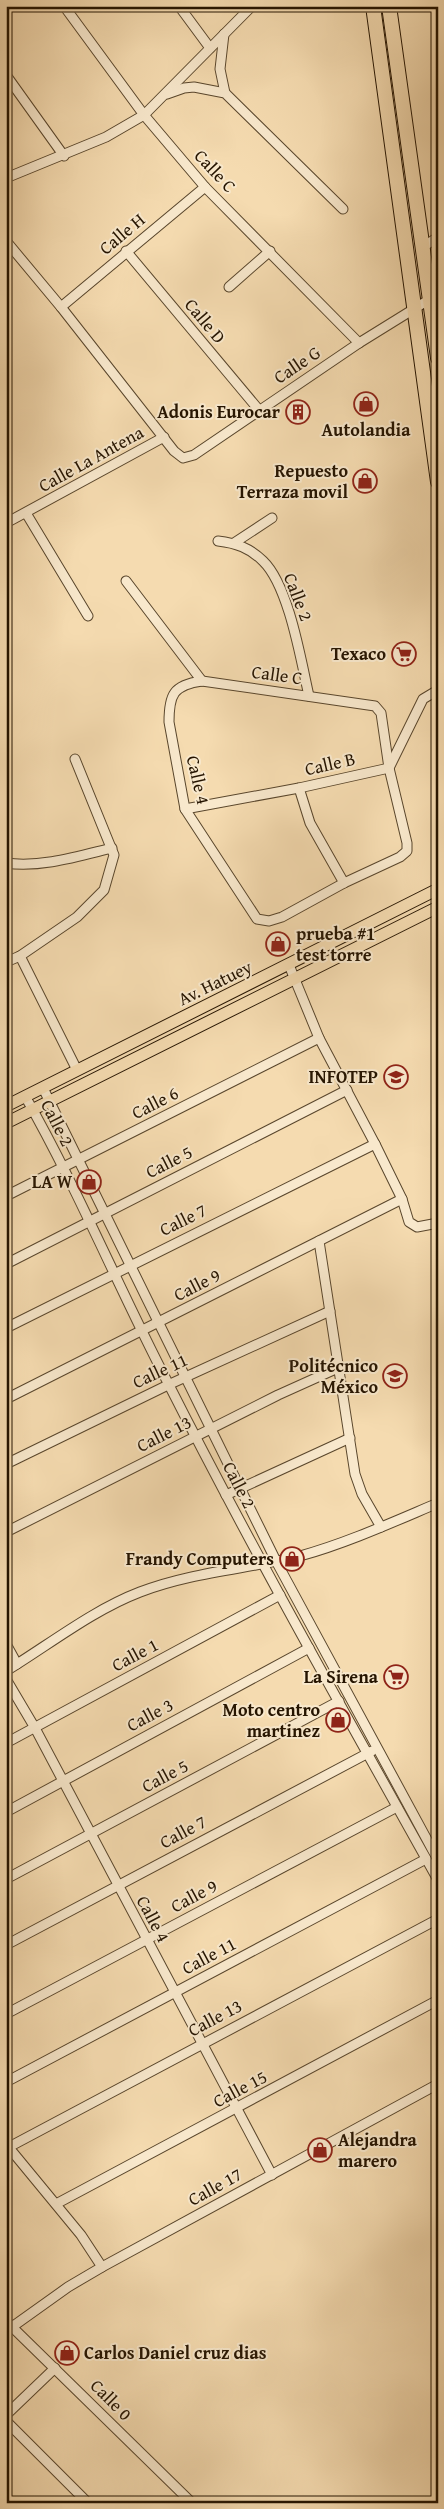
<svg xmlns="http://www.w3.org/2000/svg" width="444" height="2509" font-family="'Gentium Book Plus',serif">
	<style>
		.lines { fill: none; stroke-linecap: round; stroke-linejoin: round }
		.minor-casing { stroke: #59462c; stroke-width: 11 }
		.major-casing { stroke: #251400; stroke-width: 13 }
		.highway-casing { stroke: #251400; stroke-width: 16 }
		.minor { stroke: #f8e8cc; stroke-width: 9 }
		.major { stroke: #f5dbb0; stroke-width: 11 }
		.highway { stroke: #f5dbb0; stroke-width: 14 }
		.labels { text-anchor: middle; stroke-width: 4; stroke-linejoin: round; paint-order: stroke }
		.street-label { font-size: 18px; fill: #251400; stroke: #f8e8cc }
		.poi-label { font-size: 18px; font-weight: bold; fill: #251400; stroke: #f8e8cc; text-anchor: end }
	</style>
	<rect width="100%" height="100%" fill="#f5dbb0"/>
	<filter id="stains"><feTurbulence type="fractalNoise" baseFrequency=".004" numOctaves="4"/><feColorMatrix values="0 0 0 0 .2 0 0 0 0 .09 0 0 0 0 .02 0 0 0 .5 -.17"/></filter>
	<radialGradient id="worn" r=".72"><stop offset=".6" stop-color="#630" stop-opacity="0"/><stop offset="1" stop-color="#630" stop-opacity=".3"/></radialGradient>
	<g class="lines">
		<g class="minor-casing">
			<g id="minor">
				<path d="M64 6 144 115 205 187 359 343"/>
				<path d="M179 6 210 48"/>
				<path d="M224 34 220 69 225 93"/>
				<path d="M6 75 64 156"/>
				<path d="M167 94 184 88 194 87 225 93 343 209"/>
				<path d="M6 178 106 137 144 115 252 6"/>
				<path d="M6 241 61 307 174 451 183 458 194 455 359 343 430 299"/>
				<path d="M423 247 438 237"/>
				<path d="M126 251 259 410"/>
				<path d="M229 287 270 251"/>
				<path d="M61 307 205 187"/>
				<path d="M26 513 88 616"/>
				<path d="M6 523 164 437"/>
				<path d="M218 541C236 543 250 548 263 561 289 586 301 661 309 696"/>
				<path d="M234 543 272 518"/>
				<path d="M126 581 202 681"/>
				<path d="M202 681 375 706 381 713 389 768 407 843V851L400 857 344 883 282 917 269 921 257 919 185 809 169 722C169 695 173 685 202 681Z"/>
				<path d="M299 788 310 823 344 883"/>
				<path d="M185 809 299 788 389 768 423 699 438 690"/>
				<path d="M6 863C41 868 79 856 112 848"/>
				<path d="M20 956 77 1070"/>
				<path d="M6 962 20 956 77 917 104 890 114 855 75 759"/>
				<path d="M289 965 319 1038 375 1144 402 1199 409 1222 417 1227 438 1223"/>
				<path d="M43 1088 276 1561 438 1860"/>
				<path d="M25 1096C78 1189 119 1289 168 1383 253 1551 346 1715 438 1880"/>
				<path d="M6 1196 319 1038"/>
				<path d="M319 1241 355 1474 362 1494 381 1527"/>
				<path d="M6 1264 347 1090"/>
				<path d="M6 1328 375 1144"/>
				<path d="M6 1399 402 1199"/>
				<path d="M6 1464 168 1385 330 1311"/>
				<path d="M226 1495 350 1438"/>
				<path d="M6 1532 278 1395 338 1368"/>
				<path d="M6 1644 17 1664"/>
				<path d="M6 1671C50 1644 93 1610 140 1592 192 1572 247 1569 300 1556 347 1543 393 1522 438 1503"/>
				<path d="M6 1679 35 1728 272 2175"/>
				<path d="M6 1743 280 1595"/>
				<path d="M6 1812 309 1648"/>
				<path d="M6 1879 339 1701"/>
				<path d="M6 1945 372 1751"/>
				<path d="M6 2014 397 1807"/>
				<path d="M6 2082 426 1859"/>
				<path d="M6 2144 81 2235 102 2267"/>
				<path d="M9 2147 438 1919"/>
				<path d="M56 2204 438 2000"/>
				<path d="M6 2321 192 2503"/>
				<path d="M12 2327 68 2287 102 2267 438 2084"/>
				<path d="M6 2415 55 2368"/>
				<path d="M6 2421 88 2503"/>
			</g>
		</g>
		<g class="major-casing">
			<g id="major">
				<path d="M6 1106 438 889"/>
				<path d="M6 1123 438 907"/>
			</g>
		</g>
		<g class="highway-casing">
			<g id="highway">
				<path d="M373 6 438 482"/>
				<path d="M389 6 438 358"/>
			</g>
		</g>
		<use href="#minor" class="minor"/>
		<use href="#major" class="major"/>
		<use href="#highway" class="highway"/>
	</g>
	<defs>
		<g id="shop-ring" transform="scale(1.25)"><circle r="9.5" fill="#f8e8cc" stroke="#8f2418" stroke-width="1.5"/><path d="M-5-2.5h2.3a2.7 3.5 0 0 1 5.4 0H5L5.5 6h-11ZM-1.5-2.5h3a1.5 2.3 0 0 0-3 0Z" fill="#8f2418"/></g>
		<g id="building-ring" transform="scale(1.25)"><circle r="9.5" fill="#f8e8cc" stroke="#8f2418" stroke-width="1.5"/><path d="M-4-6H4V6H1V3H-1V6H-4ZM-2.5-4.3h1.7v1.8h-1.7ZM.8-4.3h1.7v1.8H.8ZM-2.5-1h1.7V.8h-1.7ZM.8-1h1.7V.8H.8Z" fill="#8f2418"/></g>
		<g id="supermarket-ring" transform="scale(1.25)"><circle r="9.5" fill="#f8e8cc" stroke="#8f2418" stroke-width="1.5"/><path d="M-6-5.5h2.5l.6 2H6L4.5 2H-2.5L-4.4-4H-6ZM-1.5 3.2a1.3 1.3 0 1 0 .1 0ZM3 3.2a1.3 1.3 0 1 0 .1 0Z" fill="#8f2418"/></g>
		<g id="university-ring" transform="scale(1.25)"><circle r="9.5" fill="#f8e8cc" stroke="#8f2418" stroke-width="1.5"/><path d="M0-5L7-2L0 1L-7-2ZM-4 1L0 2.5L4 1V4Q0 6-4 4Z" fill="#8f2418"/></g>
		<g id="school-ring" transform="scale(1.25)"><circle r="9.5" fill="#f8e8cc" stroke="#8f2418" stroke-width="1.5"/><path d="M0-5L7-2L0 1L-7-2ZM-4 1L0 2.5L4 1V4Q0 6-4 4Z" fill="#8f2418"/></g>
	</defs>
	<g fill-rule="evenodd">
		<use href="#shop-ring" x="366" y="404"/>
		<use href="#building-ring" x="298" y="412"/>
		<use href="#shop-ring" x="365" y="481"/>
		<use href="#supermarket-ring" x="404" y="654"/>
		<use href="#shop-ring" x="278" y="944"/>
		<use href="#university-ring" x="396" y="1077"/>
		<use href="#shop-ring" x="89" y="1182"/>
		<use href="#school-ring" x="395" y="1376"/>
		<use href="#shop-ring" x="292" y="1559"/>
		<use href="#supermarket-ring" x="396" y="1677"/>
		<use href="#shop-ring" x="338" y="1720"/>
		<use href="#shop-ring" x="320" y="2150"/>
		<use href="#shop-ring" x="67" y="2353"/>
	</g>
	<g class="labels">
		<g class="street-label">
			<text transform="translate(215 171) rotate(47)" y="6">Calle C</text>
			<text transform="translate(122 234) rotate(-40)" y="6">Calle H</text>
			<text transform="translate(205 321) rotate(50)" y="6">Calle D</text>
			<text transform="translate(297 365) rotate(-34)" y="6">Calle G</text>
			<text transform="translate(91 459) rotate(-29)" y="6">Calle La Antena</text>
			<text transform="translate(298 597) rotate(69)" y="6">Calle 2</text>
			<text transform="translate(277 675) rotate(8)" y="6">Calle C</text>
			<text transform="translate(330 764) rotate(-13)" y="6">Calle B</text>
			<text transform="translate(198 780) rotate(77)" y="6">Calle 4</text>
			<text transform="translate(215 983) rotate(-26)" y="6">Av. Hatuey</text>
			<text transform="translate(155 1103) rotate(-27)" y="6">Calle 6</text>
			<text transform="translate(57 1123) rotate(63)" y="6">Calle 2</text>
			<text transform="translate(169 1162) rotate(-27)" y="6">Calle 5</text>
			<text transform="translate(183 1220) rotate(-26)" y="6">Calle 7</text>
			<text transform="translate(197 1285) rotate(-27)" y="6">Calle 9</text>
			<text transform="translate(160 1371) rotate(-25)" y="6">Calle 11</text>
			<text transform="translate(164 1434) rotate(-27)" y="6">Calle 13</text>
			<text transform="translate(239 1485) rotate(63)" y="6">Calle 2</text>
			<text transform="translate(135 1655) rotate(-28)" y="6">Calle 1</text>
			<text transform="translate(150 1715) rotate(-28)" y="6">Calle 3</text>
			<text transform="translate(165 1776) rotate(-28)" y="6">Calle 5</text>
			<text transform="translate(183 1832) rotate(-28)" y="6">Calle 7</text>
			<text transform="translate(194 1896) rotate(-28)" y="6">Calle 9</text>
			<text transform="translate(153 1919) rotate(62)" y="6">Calle 4</text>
			<text transform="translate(209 1956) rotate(-28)" y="6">Calle 11</text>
			<text transform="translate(215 2018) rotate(-28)" y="6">Calle 13</text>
			<text transform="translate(240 2089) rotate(-28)" y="6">Calle 15</text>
			<text transform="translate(215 2187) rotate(-29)" y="6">Calle 17</text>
			<text transform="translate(111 2400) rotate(45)" y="6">Calle 0</text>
		</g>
		<g class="poi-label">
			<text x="280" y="418">Adonis Eurocar</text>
			<text x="366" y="436" text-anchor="middle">Autolandia</text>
			<text x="348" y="477">Repuesto<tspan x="348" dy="21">Terraza movil</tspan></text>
			<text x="386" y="660">Texaco</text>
			<text x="296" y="940" text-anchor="start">prueba #1<tspan x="296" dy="21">test torre</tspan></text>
			<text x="378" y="1083">INFOTEP</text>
			<text x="72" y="1188">LA W</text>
			<text x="378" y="1372">Politécnico<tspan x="378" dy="21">México</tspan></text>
			<text x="274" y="1565">Frandy Computers</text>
			<text x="378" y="1683">La Sirena</text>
			<text x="320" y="1716">Moto centro<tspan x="320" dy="21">martinez</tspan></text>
			<text x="338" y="2146" text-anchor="start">Alejandra<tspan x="338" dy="21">marero</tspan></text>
			<text x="84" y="2359" text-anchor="start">Carlos Daniel cruz dias</text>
		</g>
	</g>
	<rect width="444" height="2509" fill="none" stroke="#f5dbb0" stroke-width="25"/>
	<rect x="8" y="8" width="429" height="2494" fill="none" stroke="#251400" stroke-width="2.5"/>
	<rect x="12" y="12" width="419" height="2484" fill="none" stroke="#251400"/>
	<rect width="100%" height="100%" filter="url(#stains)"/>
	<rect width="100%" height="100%" fill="url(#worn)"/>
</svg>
